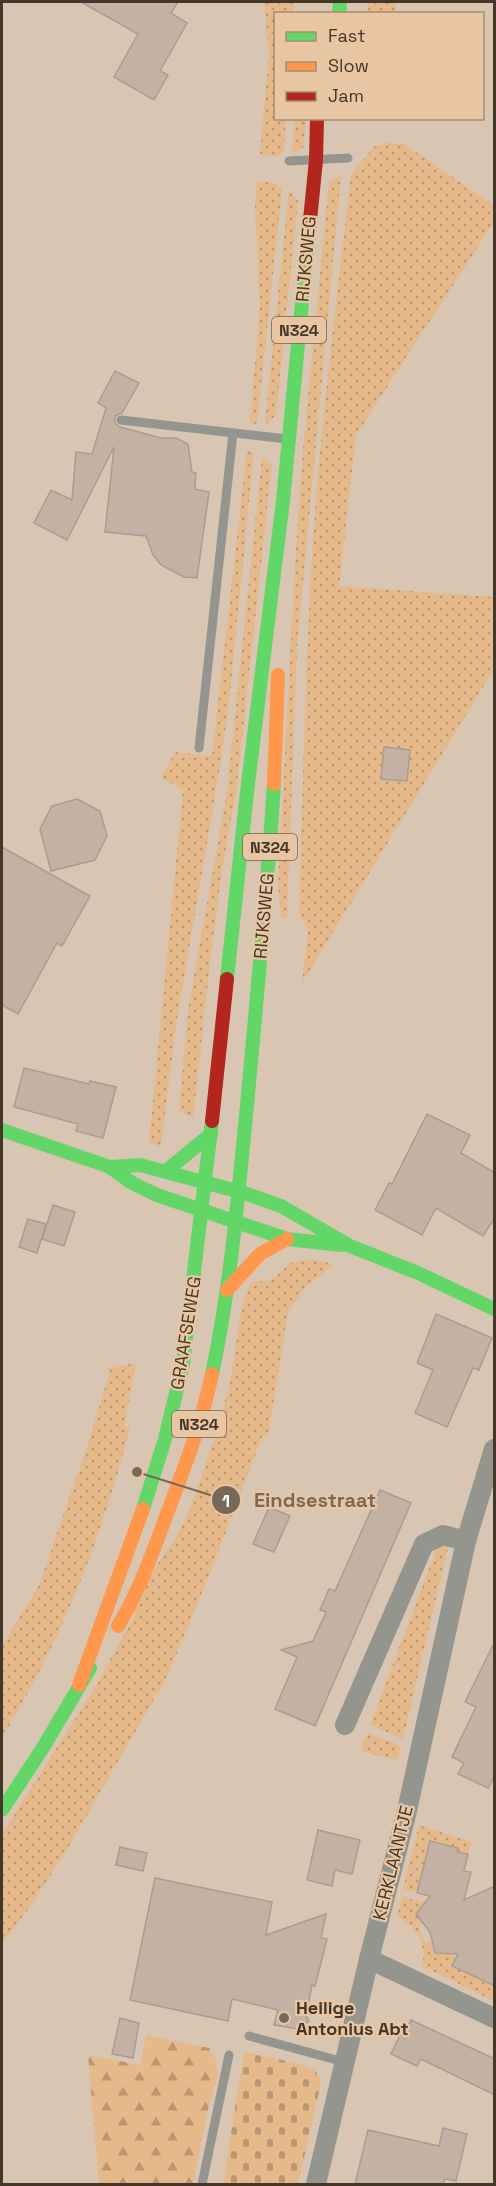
<svg xmlns="http://www.w3.org/2000/svg" width="496" height="2186" font-family="'Space Grotesk',sans-serif">
	<style>
		.grass { fill: url(#grass-dots) }
		.forest { fill: url(#forest-firs) }
		.cemetery { fill: url(#cemetery-stones) }
		.building { fill: #c3b1a4; stroke: #ac9c8f; stroke-width: 1.5 }
		.lines { fill: none; stroke-linecap: round; stroke-linejoin: round }
		.lane { stroke: #94958e; stroke-width: 9 }
		.street { stroke: #94958e; stroke-width: 20 }
		.fast { stroke: #63d668; stroke-width: 14 }
		.slow { stroke: #ff974d; stroke-width: 14 }
		.jam { stroke: #b3261e; stroke-width: 14 }
		.poi-dot { fill: #786858; stroke: #e8c6a3; stroke-width: 2 }
		.labels { text-anchor: middle; stroke-width: 4.5; stroke-linejoin: round; paint-order: stroke }
		.shield { fill: #e8c6a3; stroke: #75614d; stroke-width: 1.5 }
		.shield-label { font-size: 16px; font-weight: bold; fill: #443628 }
		.street-label { font-size: 18px; fill: #443628; stroke: #e8c6a3 }
		.poi-label { font-size: 18px; font-weight: bold; fill: #443628; stroke: #e8c6a3; text-anchor: start }
		.leader { fill: none; stroke: #786858; stroke-width: 2 }
		.callout-dot { fill: #786858; stroke: #e8c6a3; stroke-width: 2 }
		.mark-label { font-size: 18px; text-anchor: middle; font-weight: bold; fill: #fff }
		.callout-label { font-size: 20px; text-anchor: middle; font-weight: bold; fill: #786858; stroke: #e8c6a3; stroke-width: 4.5; stroke-linejoin: round; paint-order: stroke }
	</style>
	<defs>
		<pattern id="grass-dots" width="8" height="8" patternUnits="userSpaceOnUse" patternTransform="scale(1.5)"><rect width="8" height="8" fill="#e5b98a"/><path d="M2 2h.1M6 6h.1" fill="none" stroke="#bb9771" stroke-width="1.8" stroke-linecap="round"/></pattern>
		<pattern id="forest-firs" width="22" height="20" patternUnits="userSpaceOnUse" patternTransform="scale(1.5)"><rect width="22" height="20" fill="#e5b98a"/><path d="M5 1l3.5 6h-7zM16 11l3.5 6h-7z" fill="#bb9771"/></pattern>
		<pattern id="cemetery-stones" width="16" height="16" patternUnits="userSpaceOnUse" patternTransform="scale(1.5)"><rect width="16" height="16" fill="#e5b98a"/><path d="M2 7V4a2 2 0 0 1 4 0v3zM10 15v-3a2 2 0 0 1 4 0v3z" fill="#bb9771"/></pattern>
	</defs>
	<rect width="100%" height="100%" fill="#d9c6b2"/>
	<g class="grass">
		<path d="M264 2H294V13L276 14V118L286 119 284 151 277 157 260 154 269 53Z"/>
		<path d="M368 2H396L395 13H367Z"/>
		<path d="M295 119H306L303 149 292 153Z"/>
		<path d="M386 143 404 144 494 205V222L356 435 339 586 494 597V669L302 983 308 931 299 912C303 788 305 664 313 540 321 418 337 296 351 174L374 147Z"/>
		<path d="M341 176 297 647 287 918H281L278 882 296 548 303 450 329 182Z"/>
		<path d="M257 181 275 183 282 189 257 424 250 423 260 304 255 205Z"/>
		<path d="M289 190 298 201 276 415 268 423 265 422Z"/>
		<path d="M247 451 254 452 230 693 221 761 176 1025 161 1146 149 1143 183 790 161 777 175 752 212 756Z"/>
		<path d="M262 457 272 464 236 793C214 900 206 1009 193 1117L179 1111 188 1010 227 792Z"/>
		<path d="M309 1259 334 1264 304 1289 288 1312 268 1437H262L210 1573 168 1675 72 1841 35 1900 2 1944V1834L97 1684 132 1620 152 1572 177 1536 191 1506 214 1440 230 1383 242 1306 251 1282 269 1281 291 1263Z"/>
		<path d="M136 1363 124 1425 130 1428C102 1537 62 1641 2 1737V1646L39 1585 87 1447 110 1371 107 1369Z"/>
		<path d="M449 1543 403 1739 370 1725 437 1548Z"/>
		<path d="M367 1733 401 1746 397 1760 361 1751Z"/>
		<path d="M419 1825 471 1842 468 1854 457 1851V1847L429 1841 417 1892 403 1889Z"/>
		<path d="M402 1897 425 1902 416 1915 424 1923 418 1927 425 1943 433 1941 434 1953 450 1954 456 1957 452 1965 494 1986V2001L422 1966C428 1944 416 1926 397 1916Z"/>
	</g>
	<path class="forest" d="M146 2035 209 2048 215 2057 218 2073 206 2117 193 2184H99L88 2055 141 2065Z"/>
	<path class="cemetery" d="M244 2052C260 2056 304 2062 315 2071 318 2074 320 2079 321 2083L298 2184H223Z"/>
	<g class="building">
		<path d="M81 2H178L171 13 187 23 160 71 168 75 154 100 114 77 138 34Z"/>
		<path d="M115 371 139 383 122 413 115 416V423L120 427 161 438H176L188 444 192 472 196 473 195 489 209 492 197 578 184 577 161 565 153 555 146 536 105 532 114 447 67 540 34 523 51 490 72 500 76 452 92 454 106 408 98 403Z"/>
		<path d="M384 747 410 750 407 781 381 779Z"/>
		<path d="M77 799 100 811 107 836 95 860 51 871 40 829 52 806Z"/>
		<path d="M2 847 90 896 62 946 57 943 18 1014 2 1005Z"/>
		<path d="M24 1068 89 1084 90 1081 116 1087 103 1138 76 1131 78 1124 14 1107Z"/>
		<path d="M427 1114 470 1135 461 1153 495 1173V1217L483 1236 436 1208 422 1235 375 1210 389 1183 392 1184Z"/>
		<path d="M53 1205 75 1212 64 1246 42 1239Z"/>
		<path d="M28 1219 46 1224 37 1253 19 1247Z"/>
		<path d="M436 1314 492 1338 479 1370 473 1368 447 1427 415 1413 433 1370 417 1363Z"/>
		<path d="M380 1490 411 1503 315 1726 275 1709 297 1657 281 1650 313 1641 326 1612 320 1610 329 1589 335 1591Z"/>
		<path d="M269 1507 290 1516 274 1552 253 1544Z"/>
		<path d="M495 1641V1775L488 1788 458 1774 464 1763 452 1757 476 1707 465 1702Z"/>
		<path d="M318 1830 360 1840 352 1874 335 1870 332 1886 307 1880Z"/>
		<path d="M430 1841 458 1848 457 1852 468 1854 464 1871 471 1872 464 1900 495 1886V1986L452 1966 458 1954 435 1953 430 1932 416 1914 430 1896 417 1893Z"/>
		<path d="M120 1847 147 1853 143 1871 116 1865Z"/>
		<path d="M155 1878 272 1902 266 1935 326 1914 321 1938 327 1939 315 1986 312 1985 306 2016 309 2021 297 2029 274 2025 278 2010 232 1999 228 2021 130 2000Z"/>
		<path d="M120 2018 139 2023 133 2058 112 2054Z"/>
		<path d="M411 2020 495 2059V2095L421 2059 417 2066 391 2054 400 2035 403 2036Z"/>
		<path d="M443 2128 467 2134 456 2181 445 2179 443 2184H355L368 2130 439 2146Z"/>
	</g>
	<g class="lines">
		<g class="lane">
			<path d="M289 161 348 158"/>
			<path d="M121 420 287 439"/>
			<path d="M199 748 233 433"/>
			<path d="M249 2036 344 2062"/>
			<path d="M202 2184 229 2055"/>
		</g>
		<g class="street">
			<path d="M345 1725 424 1544 443 1535 466 1541"/>
			<path d="M369 1959 494 2018"/>
			<path d="M316 2184 369 1959 406 1815 466 1541 494 1449"/>
		</g>
		<g class="fast">
			<path d="M339 14 340 2"/>
			<path d="M227 979 247 792 283 501 308 240"/>
			<path d="M2 1130 110 1167 132 1183 157 1195 275 1235 287 1239 342 1245"/>
			<path d="M110 1167 140 1165 244 1193 281 1206 350 1246 418 1273 494 1309"/>
			<path d="M166 1171 211 1134"/>
			<path d="M212 1374C231 1285 238 1195 247 1105 257 998 267 891 274 784"/>
			<path d="M143 1509 165 1439 183 1364 212 1121"/>
			<path d="M2 1810 44 1746 90 1668"/>
		</g>
		<g class="slow">
			<path d="M274 784 278 675"/>
			<path d="M227 1290 260 1254 287 1239"/>
			<path d="M118 1626C140 1590 153 1551 168 1511 185 1466 202 1422 212 1374"/>
			<path d="M79 1685 143 1509"/>
		</g>
		<g class="jam">
			<path d="M308 240 316 160 317 118"/>
			<path d="M212 1121 227 979"/>
		</g>
	</g>
	<circle class="poi-dot" cx="284" cy="2018" r="6"/>
	<g class="labels">
		<g class="shield">
			<rect x="272" y="317" width="54" height="26" rx="4.5"/>
			<rect x="243" y="834" width="54" height="26" rx="4.5"/>
			<rect x="172" y="1411" width="54" height="26" rx="4.5"/>
		</g>
		<g class="shield-label">
			<text x="299" y="336">N324</text>
			<text x="270" y="853">N324</text>
			<text x="199" y="1430">N324</text>
		</g>
		<g class="street-label">
			<text transform="translate(306 259) rotate(-85)" y="6">RIJKSWEG</text>
			<text transform="translate(264 916) rotate(-85)" y="6">RIJKSWEG</text>
			<text transform="translate(186 1333) rotate(-81)" y="6">GRAAFSEWEG</text>
			<text transform="translate(393 1863) rotate(-76)" y="6">KERKLAANTJE</text>
		</g>
		<g class="poi-label">
			<text x="296" y="2014">Heilige<tspan x="296" dy="21">Antonius Abt</tspan></text>
		</g>
	</g>
	<path class="leader" d="M137 1472L226 1500"/>
	<g class="callout-dot">
		<circle cx="137" cy="1472" r="6"/>
		<circle cx="226" cy="1500" r="15"/>
	</g>
	<g class="mark-label">
		<text x="226" y="1507">1</text>
	</g>
	<g class="callout-label">
		<text x="315" y="1507">Eindsestraat</text>
	</g>
	<rect width="496" height="2186" fill="none" stroke="#443628" stroke-width="6"/>
	<rect x="274" y="12" width="210" height="108" fill="#e8c6a3" stroke="#a68c72" stroke-width="1.5"/>
	<rect x="286" y="32" width="30" height="9" fill="#63d668" stroke="#a68c72" stroke-width="1.5"/>
	<text x="328" y="42" font-size="18" fill="#443628">Fast</text>
	<rect x="286" y="62" width="30" height="9" fill="#ff974d" stroke="#a68c72" stroke-width="1.5"/>
	<text x="328" y="72" font-size="18" fill="#443628">Slow</text>
	<rect x="286" y="92" width="30" height="9" fill="#b3261e" stroke="#a68c72" stroke-width="1.5"/>
	<text x="328" y="102" font-size="18" fill="#443628">Jam</text>
</svg>
